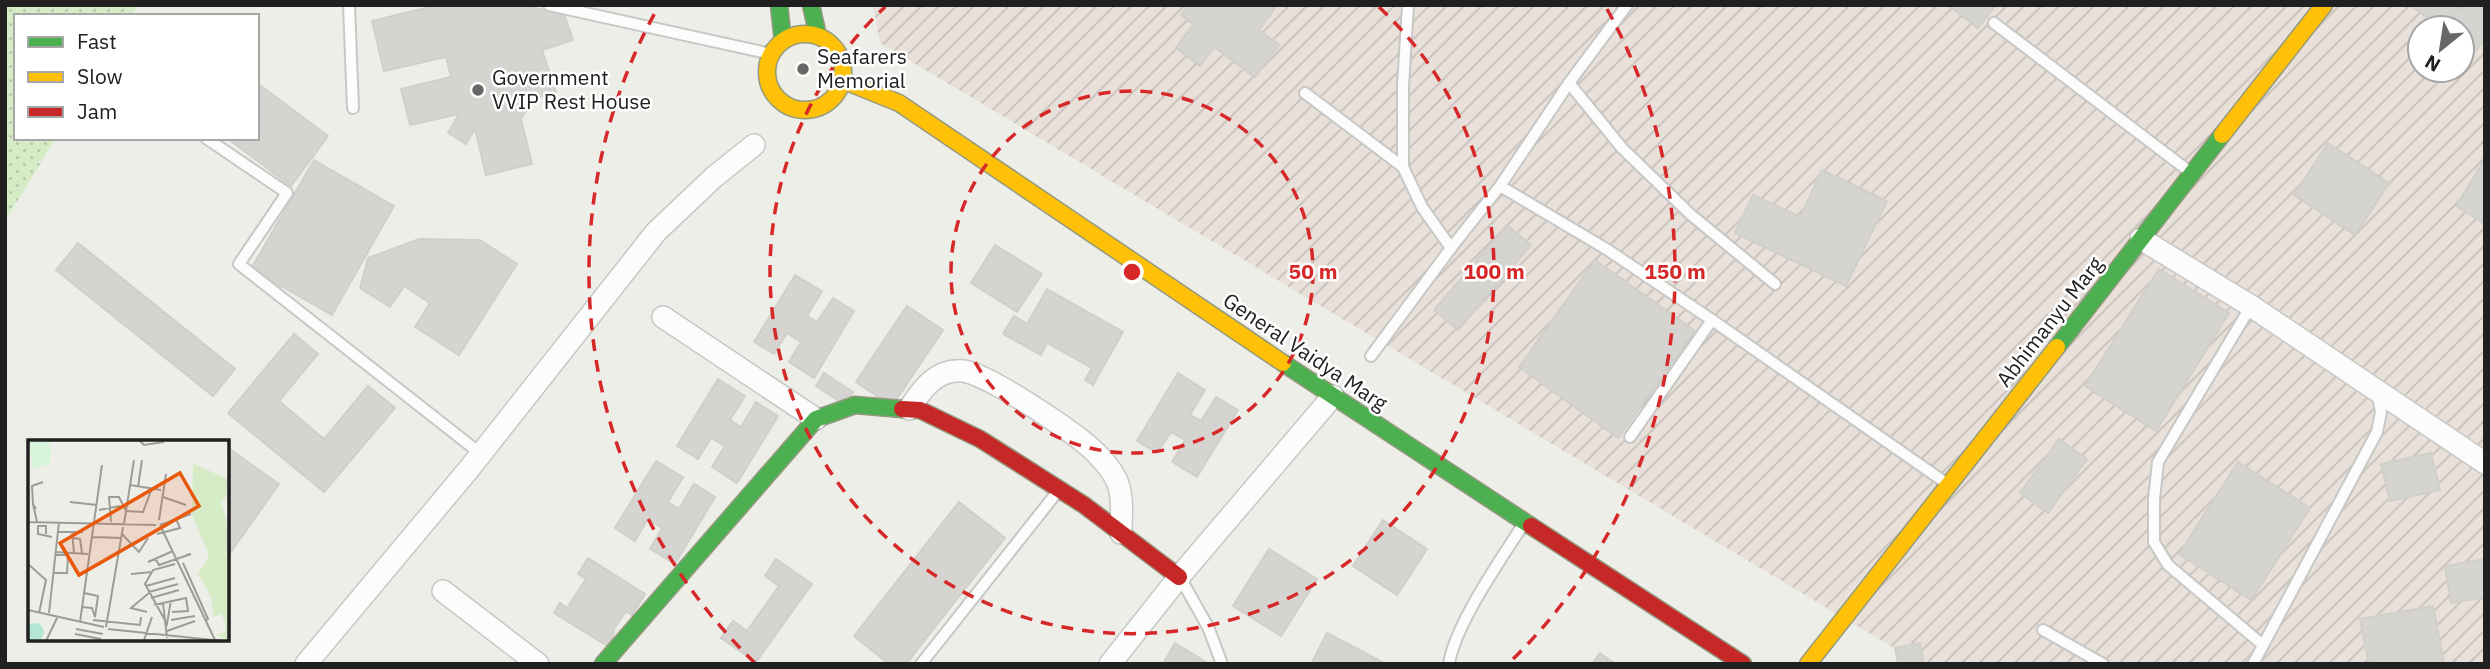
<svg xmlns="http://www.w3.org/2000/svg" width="2490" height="669" font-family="'IBM Plex Sans',sans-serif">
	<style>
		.military { fill: url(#military-furrows); fill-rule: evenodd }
		.grass { fill: url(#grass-dots) }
		.building { fill: #d5d4d0; stroke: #d1cfca; stroke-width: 2 }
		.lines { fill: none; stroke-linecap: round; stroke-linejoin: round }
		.lane-casing { stroke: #c7c7c5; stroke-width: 14 }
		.street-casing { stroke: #c7c7c5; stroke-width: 24 }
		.fast-casing { stroke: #949980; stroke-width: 19 }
		.slow-casing { stroke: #949980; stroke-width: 19 }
		.jam-casing { stroke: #949980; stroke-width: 19 }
		.lane { stroke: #fcfcfc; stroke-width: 10 }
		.street { stroke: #fcfcfc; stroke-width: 21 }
		.fast { stroke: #4caf50; stroke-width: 16 }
		.slow { stroke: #ffc107; stroke-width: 16 }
		.jam { stroke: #c62828; stroke-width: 16 }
		.ring { fill: none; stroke: #d62828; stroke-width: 3.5; stroke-dasharray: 12 9 }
		.poi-dot { fill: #686866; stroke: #fff; stroke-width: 2.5 }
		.labels { text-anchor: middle; stroke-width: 5; stroke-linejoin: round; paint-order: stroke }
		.poi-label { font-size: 21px; fill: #202020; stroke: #fff; text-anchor: start }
		.street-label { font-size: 21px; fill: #202020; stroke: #fff }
		.inset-road { fill: none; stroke: #9c9c99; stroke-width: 2 }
		.view { fill: #e8590c; fill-opacity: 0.15; stroke: #e8590c; stroke-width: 3.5 }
		.inset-edge { fill: none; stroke: #202020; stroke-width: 3.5 }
		.centre { fill: #d62828; stroke: #fff; stroke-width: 3.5 }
		.ring-label { font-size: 21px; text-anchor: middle; font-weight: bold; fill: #d62828; stroke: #fff; stroke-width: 5; stroke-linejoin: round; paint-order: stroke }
	</style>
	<defs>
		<pattern id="military-furrows" width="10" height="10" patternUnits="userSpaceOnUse" patternTransform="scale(1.75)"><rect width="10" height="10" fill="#e8e0d9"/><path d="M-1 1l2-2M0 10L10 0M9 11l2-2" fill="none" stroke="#c7c0ba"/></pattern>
		<pattern id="grass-dots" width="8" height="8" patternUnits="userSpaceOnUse" patternTransform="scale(1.75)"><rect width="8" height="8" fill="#d6ecc7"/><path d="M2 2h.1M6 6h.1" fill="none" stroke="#b7caab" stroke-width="1.8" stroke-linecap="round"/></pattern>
	</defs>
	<rect width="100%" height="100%" fill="#eeeee9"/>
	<path class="military" d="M873 5H2485V664H1921L880 43ZM2420 28H2462V70H2420Z"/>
	<path class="grass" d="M5 5H138L132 16H16V138H56L5 221Z"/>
	<g class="building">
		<path d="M438 5H519L564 14 573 40 542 50 556 92 533 99 521 119 532 164 486 175 475 129 466 144 448 133 459 114 410 125 401 89 451 77 446 57 384 71 372 21Z"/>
		<path d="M1188 5H1277L1259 30 1279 45 1255 77 1214 47 1200 66 1176 48 1193 24 1181 15Z"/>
		<path d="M1948 5H1996L1978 28Z"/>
		<path d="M2410 5H2453L2461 11 2464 5H2485V38L2476 51 2462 42V28H2442Z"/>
		<path d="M257 83 328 136 291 186 227 138H257Z"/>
		<path d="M2328 143 2389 183 2355 235 2294 195Z"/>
		<path d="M2485 159V224L2456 206Z"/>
		<path d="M314 160 394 206 332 315 251 269Z"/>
		<path d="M1822 170 1887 201 1846 286 1735 233 1753 195 1800 217Z"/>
		<path d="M1507 225 1531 245 1458 330 1434 310Z"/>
		<path d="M419 239 480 240 517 264 459 355 415 327 430 303 404 286 390 307 360 288 368 258Z"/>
		<path d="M78 243 235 369 213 396 56 270Z"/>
		<path d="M995 245 1042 274 1017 312 971 283Z"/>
		<path d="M1595 260 1695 331 1618 438 1519 367Z"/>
		<path d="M2159 269 2229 313 2156 431 2085 386Z"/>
		<path d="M795 275 822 291 807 316 817 322 833 298 854 311 814 378 789 362 801 342 787 333 774 354 754 342Z"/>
		<path d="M1047 289 1123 332 1093 385 1085 380 1092 368 1047 343 1041 355 1003 334 1014 316 1027 324Z"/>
		<path d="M907 306 943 330 892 406 856 382Z"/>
		<path d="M294 334 318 354 279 401 324 439 368 386 395 408 324 492 228 413Z"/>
		<path d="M824 373 853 392 845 405 816 386Z"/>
		<path d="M1178 373 1205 390 1190 415 1201 421 1216 397 1238 410 1197 477 1172 462 1185 440 1171 432 1157 453 1137 441Z"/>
		<path d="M718 379 745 396 730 420 741 427 756 402 778 416 737 483 712 467 725 446 711 438 698 459 677 446Z"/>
		<path d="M2059 439 2087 459 2048 513 2020 493Z"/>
		<path d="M228 448 279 484 228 556Z"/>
		<path d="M2431 453 2440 490 2390 501 2381 464Z"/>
		<path d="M656 461 683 477 668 502 679 509 694 484 715 497 675 564 650 549 662 528 648 519 635 541 615 528Z"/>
		<path d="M2238 462 2310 508 2251 600 2179 554Z"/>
		<path d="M959 502 1005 538 906 664H889L854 636Z"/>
		<path d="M1383 520 1427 549 1397 595 1353 566Z"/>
		<path d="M1269 549 1317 579 1281 636 1233 606Z"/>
		<path d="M588 558 645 594 632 615 626 611 614 629 611 648 554 613 560 603 567 608 586 579 578 574Z"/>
		<path d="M776 559 812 584 756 662 721 638 733 621 747 631 779 586 765 576Z"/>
		<path d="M2485 559V597L2451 603 2445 566Z"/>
		<path d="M2433 606 2444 664H2369L2360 619Z"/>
		<path d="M1327 633 1386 664H1311Z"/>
		<path d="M1175 643 1209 664H1163Z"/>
		<path d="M1920 643 1924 664H1898L1895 648Z"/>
		<path d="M1600 653 1615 664H1592Z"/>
	</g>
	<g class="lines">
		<g class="lane-casing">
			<g id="lane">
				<path d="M349 5 353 108"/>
				<path d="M549 5 771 54"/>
				<path d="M1408 5 1403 86V167L1422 207 1451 248"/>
				<path d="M1994 23 2190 172"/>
				<path d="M1569 83 1622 148 1690 214 1775 284"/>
				<path d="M1305 93 1403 167"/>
				<path d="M206 138 287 193 239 264 481 454"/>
				<path d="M1500 186 1608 250 1712 320 1946 483"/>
				<path d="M2251 306 2158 462 2154 499V542L2168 565 2263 645"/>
				<path d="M1371 356 1451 248 1500 186 1569 83 1627 5"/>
				<path d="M1630 437 1712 320"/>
				<path d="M1181 579 1208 627 1222 664"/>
				<path d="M2043 630 2103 664"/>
				<path d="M921 664 1058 491"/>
				<path d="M1449 664C1455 624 1502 558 1524 523"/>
				<path d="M2253 664 2377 432 2381 412 2377 390"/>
			</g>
		</g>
		<g class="street-casing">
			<g id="street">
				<path d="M2141 239 2251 306 2485 463"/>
				<path d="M663 317 816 419"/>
				<path d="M909 409C922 389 936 369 963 371 988 374 1078 434 1096 453 1103 460 1112 471 1116 479 1124 496 1121 514 1121 533"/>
				<path d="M443 591 538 664"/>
				<path d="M306 664 469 469 656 232 714 177 754 145"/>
				<path d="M1110 664 1179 577 1333 396"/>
			</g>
		</g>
		<g class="fast-casing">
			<g id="fast">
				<path d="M779 5 783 41"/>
				<path d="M811 5 818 36"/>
				<path d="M2057 347 2222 135"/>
				<path d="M1283 363 1531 526"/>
				<path d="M603 664 816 419 855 405 902 409"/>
			</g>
		</g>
		<g class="slow-casing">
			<g id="slow">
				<circle cx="805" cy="72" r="38"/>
				<path d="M842 80 899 103 1283 363"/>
				<path d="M2222 135 2324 5"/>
				<path d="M1808 664 2057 347"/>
			</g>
		</g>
		<g class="jam-casing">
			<g id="jam">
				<path d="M902 409 920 410 980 439 1084 505 1179 577"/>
				<path d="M1531 526 1743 664"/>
			</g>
		</g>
		<use href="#lane" class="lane"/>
		<use href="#street" class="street"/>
		<use href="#fast" class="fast"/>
		<use href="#slow" class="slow"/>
		<use href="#jam" class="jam"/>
	</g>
	<g class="ring">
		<circle cx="1132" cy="272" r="181"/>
		<path d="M1379 7A362 362 0 1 1 885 7"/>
		<path d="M755 663A543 543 0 0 1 657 9M1607 9A543 543 0 0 1 1509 663"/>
	</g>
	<g class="poi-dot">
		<circle cx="803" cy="69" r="7"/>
		<circle cx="478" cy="90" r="7"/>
	</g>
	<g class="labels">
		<g class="poi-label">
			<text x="817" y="64">Seafarers<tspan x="817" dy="24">Memorial</tspan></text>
			<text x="492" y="85">Government<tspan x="492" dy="24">VVIP Rest House</tspan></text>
		</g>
		<g class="street-label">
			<text transform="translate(2050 322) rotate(-52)" y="7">Abhimanyu Marg</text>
			<text transform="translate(1305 352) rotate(34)" y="7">General Vaidya Marg</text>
		</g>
	</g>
	<g transform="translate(28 440)">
		<rect width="201" height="201" fill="#eeeee9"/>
		<path d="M165 23 201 40 200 54 193 62 201 88V200L187 195 197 192 198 184 193 174 186 177 183 157 170 134 181 116 164 74Z" fill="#d6ecc7"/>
		<path d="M0 1H23L22 24 5 29Z" fill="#d7f5db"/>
		<path d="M-2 192a9 9 0 1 1 18 0a9 9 0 1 1-18 0Z" fill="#b4e6d7"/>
		<path class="inset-road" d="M112 1 116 5 136 2M0 39V117M102 45 133 50M110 47 114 20M135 57 158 65M42 62 69 65M5 64 4 46 15 42M8 69 5 64 9 82M71 70 92 66M131 80 138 34M0 82 128 85M83 82 81 57H91L98 71 115 72 124 48M96 84 106 20M132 85 187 200M132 85 163 74M44 91 46 113M30 92H55M18 94V86H10V94L24 97M94 94 111 112 120 98M129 94 152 88 148 79M64 97 94 98M45 98 52 99 54 113M27 112 60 114M127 118 131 125 163 114 158 115M120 122 145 111M155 123 180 179 177 181M0 124 18 140 11 173M25 133H39L40 115H27M103 134 124 132M118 146 147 138M121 152 150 144M123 158 151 150M143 160 139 184 117 144 125 130 147 124M135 163 139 198M126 165 158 158 160 171 144 172M54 167 64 168 67 177 70 156 56 153M0 170 76 187M119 172 103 168 121 153M21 173 31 82M65 180 112 185 113 177M143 180 167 176M52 182 74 25M78 187 95 87M48 189 75 194M80 189 194 201M139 191 167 181M47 194 73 199M116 200 124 177M18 201 29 178"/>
		<path class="view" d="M152 33 171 66 51 135 32 103Z"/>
		<rect width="201" height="201" class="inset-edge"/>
	</g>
	<circle cx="1132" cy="272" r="10" class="centre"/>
	<g class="ring-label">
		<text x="1313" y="279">50 m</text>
		<text x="1494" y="279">100 m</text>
		<text x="1675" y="279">150 m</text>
	</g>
	<rect width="2490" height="669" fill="none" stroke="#202020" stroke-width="14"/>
	<rect x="14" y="14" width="245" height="126" fill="#ffffff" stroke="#a6a6a6" stroke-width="2"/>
	<rect x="28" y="37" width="35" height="10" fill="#4caf50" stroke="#a6a6a6" stroke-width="2"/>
	<text x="77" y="49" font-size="21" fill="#202020">Fast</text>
	<rect x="28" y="72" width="35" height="10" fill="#ffc107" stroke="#a6a6a6" stroke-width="2"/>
	<text x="77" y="84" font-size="21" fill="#202020">Slow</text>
	<rect x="28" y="107" width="35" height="10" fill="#c62828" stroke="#a6a6a6" stroke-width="2"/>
	<text x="77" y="119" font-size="21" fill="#202020">Jam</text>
	<g transform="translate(2441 49) rotate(210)"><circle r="33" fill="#ffffff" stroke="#a6a6a6" stroke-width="2"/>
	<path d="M0-5L12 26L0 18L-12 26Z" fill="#686866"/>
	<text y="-10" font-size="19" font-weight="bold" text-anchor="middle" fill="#202020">N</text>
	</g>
</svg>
